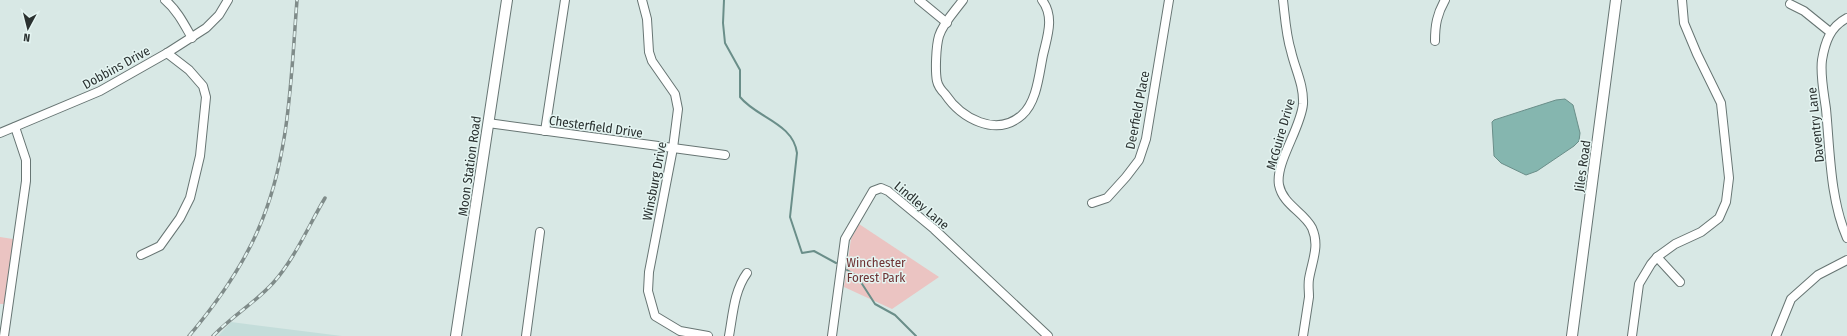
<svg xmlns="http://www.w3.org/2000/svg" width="1847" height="336" font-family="'Fira Sans Condensed',sans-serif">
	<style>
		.built { fill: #c4ddda }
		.green { fill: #ebc4c2 }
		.water { fill: #85b6af; stroke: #6a8e89 }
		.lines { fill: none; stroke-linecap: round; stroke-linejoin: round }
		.stream { stroke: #6a8e89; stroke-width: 2 }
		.minor-casing { stroke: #677573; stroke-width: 10 }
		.tertiary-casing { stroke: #677573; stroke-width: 12 }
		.minor { stroke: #fff; stroke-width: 8 }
		.tertiary { stroke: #fff; stroke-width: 10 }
		.rail-casing { stroke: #7f8b89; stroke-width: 3.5 }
		.rail { stroke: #e5f5f2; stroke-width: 2; stroke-dasharray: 6; stroke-linecap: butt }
		.labels { text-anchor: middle; stroke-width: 3; stroke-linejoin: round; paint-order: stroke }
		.street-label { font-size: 13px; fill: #2a3130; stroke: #e5f5f2 }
		.park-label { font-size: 13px; fill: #6f3435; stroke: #e5f5f2 }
	</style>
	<rect width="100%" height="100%" fill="#d8e8e5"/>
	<path class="built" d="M231 322 342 336H218Z"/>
	<g class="green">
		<path d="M859 224 939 277 892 309 844 287 851 239Z"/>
		<path d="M0 237 13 239 5 304H0Z"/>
	</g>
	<path class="water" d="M1565 99 1573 105 1580 133 1579 141 1574 146 1537 171 1526 175 1501 163 1494 156 1492 122 1494 120 1556 100Z"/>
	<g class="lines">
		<g class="stream">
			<path d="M724 0 723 23 725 43 740 70V97C757 118 793 123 797 153L790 217 802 253 814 251 836 263"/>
			<path d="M847 270 857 276 875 304 895 315 916 336"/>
		</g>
		<g class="minor-casing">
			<g id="minor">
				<path d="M165 0C177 10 184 24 192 38"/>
				<path d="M642 0 647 19 649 52 652 61 675 94 678 109 673 148 649 272 648 291 655 316 680 331 708 336"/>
				<path d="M919 0 947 23"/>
				<path d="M963 0C955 11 943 23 939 36 936 46 935 71 937 81 938 86 942 91 945 94 961 118 996 138 1022 115 1037 102 1039 74 1043 55 1047 37 1055 17 1042 0"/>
				<path d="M1283 0C1285 17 1286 35 1291 51 1295 69 1304 85 1303 104 1301 128 1275 163 1279 185 1283 205 1304 212 1312 228 1320 246 1312 261 1309 279 1308 285 1309 291 1309 297 1307 310 1305 323 1303 336"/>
				<path d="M1790 4 1804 11 1830 32"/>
				<path d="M1847 18C1830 27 1825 42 1822 60 1820 75 1824 94 1826 109 1830 151 1830 199 1847 238"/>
				<path d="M1435 41C1435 25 1437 14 1445 0"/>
				<path d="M488 123 725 155"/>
				<path d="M545 131 565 0"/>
				<path d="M0 133 100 91 167 53 206 28 219 15 228 0"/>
				<path d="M1092 203 1107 198 1126 177 1139 160 1146 139 1169 0"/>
				<path d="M141 255 160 246 180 218 190 198 200 156 206 97 203 86 189 70 167 53"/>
				<path d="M1657 257 1680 282"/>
				<path d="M4 336 26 181V160L15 127"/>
				<path d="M526 336 540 232"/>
				<path d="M729 336C733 314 734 291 747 273"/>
				<path d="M832 336 845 239 873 191 881 188 888 191 934 229 1048 336"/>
				<path d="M1632 336 1639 284 1651 264 1657 257 1675 244 1701 232 1719 218 1726 202 1729 178 1721 103 1697 54 1684 23 1682 0"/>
				<path d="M1776 336 1791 299 1818 275 1847 260"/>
			</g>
		</g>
		<g class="tertiary-casing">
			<g id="tertiary">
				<path d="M456 336 507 0"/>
				<path d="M1572 336 1616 0"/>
			</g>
		</g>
		<use href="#minor" class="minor"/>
		<use href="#tertiary" class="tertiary"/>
		<g class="rail-casing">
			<g id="rail">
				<path d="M189 336C216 304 241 269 258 230 290 158 291 76 297 0"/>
				<path d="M213 336C232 316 256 302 273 283 294 260 309 225 325 198"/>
			</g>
		</g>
		<use href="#rail" class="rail"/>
	</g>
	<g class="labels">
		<g class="street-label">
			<text transform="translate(116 67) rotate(-29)" y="5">Dobbins Drive</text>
			<text transform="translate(1137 110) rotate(-79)" y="5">Deerfield Place</text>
			<text transform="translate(1815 125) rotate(-96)" y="5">Daventry Lane</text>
			<text transform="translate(596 126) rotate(8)" y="5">Chesterfield Drive</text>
			<text transform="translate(1280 134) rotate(-74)" y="5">McGuire Drive</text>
			<text transform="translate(469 166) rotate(-82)" y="5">Moon Station Road</text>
			<text transform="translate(1582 166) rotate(-82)" y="5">Jiles Road</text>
			<text transform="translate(654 181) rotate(-79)" y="5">Winsburg Drive</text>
			<text transform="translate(922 205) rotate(40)" y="5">Lindley Lane</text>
		</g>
		<g class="park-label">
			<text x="876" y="267">Winchester<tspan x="876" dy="15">Forest Park</tspan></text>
		</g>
	</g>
	<g transform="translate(28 28) rotate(187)" stroke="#e5f5f2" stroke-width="3" paint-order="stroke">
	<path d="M0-3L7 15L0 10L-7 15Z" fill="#2a3130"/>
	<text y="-6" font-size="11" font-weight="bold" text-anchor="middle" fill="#2a3130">N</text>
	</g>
</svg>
